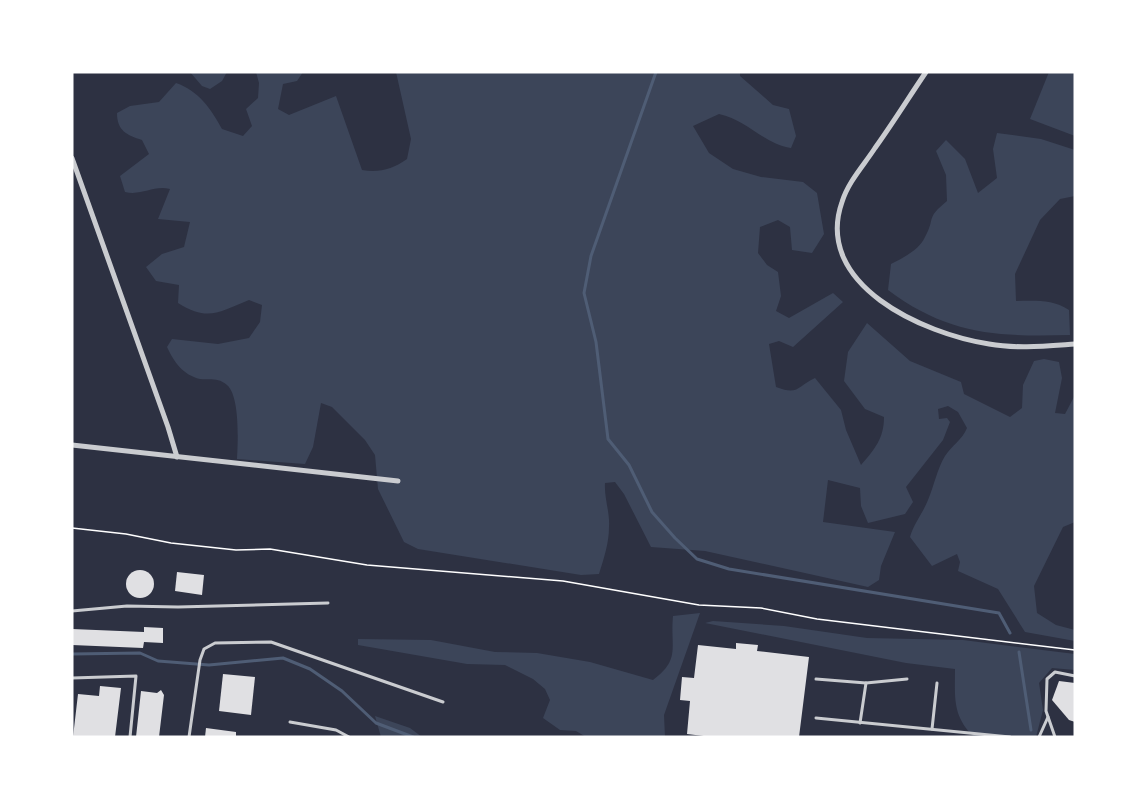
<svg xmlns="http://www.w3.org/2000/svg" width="1147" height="809" font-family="Figtree,sans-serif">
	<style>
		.green { fill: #3c4559 }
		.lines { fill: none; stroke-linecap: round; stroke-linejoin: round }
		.stream { stroke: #4f5d75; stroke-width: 3 }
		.building { fill: #e0e0e3 }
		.path { stroke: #fff; stroke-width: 1.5 }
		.service { stroke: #caccd0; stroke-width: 3 }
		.minor { stroke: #caccd0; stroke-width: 5 }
	</style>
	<rect width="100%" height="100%" fill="#2d3142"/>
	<g class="green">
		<path d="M190 72H227L222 81 210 89 202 86Z"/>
		<path d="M256 72H303L297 81 283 84 278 109 289 115 336 96 362 170C379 173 393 169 407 159L411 139 396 72H740V76L773 105 789 109 796 136 791 148C764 144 747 120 719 114L693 126 709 153 733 169 761 177 803 182 817 193 824 234 812 253 792 250 790 227 778 220 760 227 758 253 767 265 778 272 781 296 776 311 789 318 833 293 843 302 793 347 779 341 769 344 776 387C799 396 797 386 815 378L841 410 846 430 861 465C875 449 884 438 884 417L865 409 844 381 848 352 867 323 910 361 961 382 964 394 1010 417 1022 408 1023 385 1034 361 1044 359 1059 362 1062 378 1055 413 1065 414 1075 395V522L1063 527 1034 586 1037 613 1056 625 1075 630V641L1025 632 998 589 958 571 960 562 957 554 932 566 910 537C914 523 923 513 928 500 934 486 937 469 945 456 952 445 962 440 967 428L958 412 948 406 938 409 939 419 947 418 950 422 943 440 906 487 913 502 905 514 868 523 861 506 860 488 828 480 823 522 895 532 881 566 879 580 868 587 705 551 651 547 624 494 615 482 605 483C604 498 610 512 609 527 609 543 604 558 599 574L581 575 418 549 404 542 378 489 375 455 365 440 332 407 321 403 313 447 305 464 237 459C238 442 240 396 227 385 218 377 210 380 200 379 183 375 174 362 167 347L172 339 218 344 249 338 260 322 262 305 249 300C218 312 209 322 178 303L179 285 156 281 146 267 162 254 184 247 190 222 158 219 170 189C153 185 142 196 125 192L120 176 149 154 142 140C127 135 117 131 117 113L130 106 159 102 176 83C199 91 211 109 222 129L243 136 252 126 246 109 258 98 259 83Z"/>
		<path d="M1049 72H1075V136L1030 119Z"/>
		<path d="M997 133 1041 139 1075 150V196L1060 199 1040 220 1015 274 1016 301C1035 301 1052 299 1069 310L1070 335C998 337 948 335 888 290L891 264C903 258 919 250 925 237 936 217 925 219 947 201L946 175 936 151 946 140 965 159 978 193 997 178 993 149Z"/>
		<path d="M700 613 664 715 665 737H586L576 731 560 730 543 718 550 700 545 689 533 679 505 665 467 664 358 645V639L431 640 495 652 537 653 590 662 653 680C681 659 670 648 673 616Z"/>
		<path d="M713 621 784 626 867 638 963 640 1075 654V670L1052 668 1039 683 1043 710 1036 737H974C952 716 955 697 955 669L906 663 705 623Z"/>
		<path d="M375 716 410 728 422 737H381Z"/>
	</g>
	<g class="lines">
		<g class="stream">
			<path d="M656 72 591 256 584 293 596 342 608 439 629 465 652 512 675 538 697 559 729 569 999 613 1010 633"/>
			<path d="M1019 652 1031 730"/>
			<path d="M72 654 140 653 158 661 209 665 283 658 310 669 342 691 376 723 413 737"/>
		</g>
	</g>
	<g class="building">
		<circle cx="140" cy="584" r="14"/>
		<path d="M177 572 204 575 202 595 175 591Z"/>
		<path d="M144 627 163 628V643L144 642 143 648 72 645V629L144 632Z"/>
		<path d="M736 643 758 645 757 651 809 657 799 737H712L687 734 690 701 680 700 682 677 694 678 698 645 736 649Z"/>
		<path d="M223 674 255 677 251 715 219 711Z"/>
		<path d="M1059 681 1075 683V722L1069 720 1052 700Z"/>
		<path d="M100 686 121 688 115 737H73L78 694 99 696Z"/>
		<path d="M161 690 164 695 159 737H136L141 691 157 693Z"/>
		<path d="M206 728 236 732V737H205Z"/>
	</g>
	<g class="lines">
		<path class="path" d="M72 528 126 534 171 543 236 550 270 549 367 565 563 581 699 605 761 608 817 619 1075 650"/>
		<g class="service">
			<path d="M72 611 127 606 178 607 328 603"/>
			<path d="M72 678 136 676 130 737"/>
			<path d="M816 679 866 683 907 679"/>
			<path d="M816 718 1010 737"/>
			<path d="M290 722 336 730 349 737"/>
			<path d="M860 723 866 683"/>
			<path d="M932 729 937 683"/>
			<path d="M189 737 200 660 204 649 215 643 271 642 443 702"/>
			<path d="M1039 737 1048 717"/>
			<path d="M1055 737 1046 711 1047 679 1055 672 1075 676"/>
		</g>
		<g class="minor">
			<path d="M926 72C909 97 893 123 875 148 864 165 848 182 842 202 813 285 924 334 989 344 1017 349 1046 346 1075 344"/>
			<path d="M72 158 168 427 177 457"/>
			<path d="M72 445 398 481"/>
		</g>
	</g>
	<rect width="1147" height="809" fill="none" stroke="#ffffff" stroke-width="147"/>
</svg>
